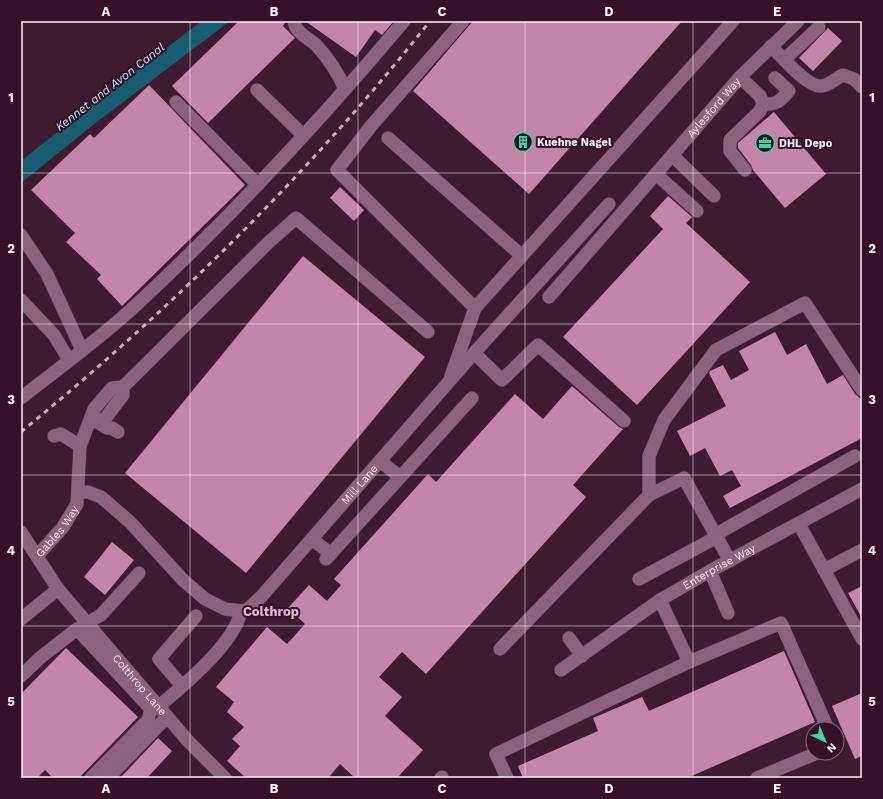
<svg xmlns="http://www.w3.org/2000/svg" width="883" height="799" font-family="'Work Sans',sans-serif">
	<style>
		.water { fill: #195c71 }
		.building { fill: #c485ab }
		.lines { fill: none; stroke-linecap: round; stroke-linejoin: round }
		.minor-casing { stroke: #54374a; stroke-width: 14 }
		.minor { stroke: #8d627c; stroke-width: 13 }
		.rail { stroke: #c4afbc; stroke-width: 3; stroke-dasharray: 5 5; stroke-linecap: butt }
		.grid { fill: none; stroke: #fdeef7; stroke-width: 1; stroke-opacity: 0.55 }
		.labels { text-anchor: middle; stroke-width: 4; stroke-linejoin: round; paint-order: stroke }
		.street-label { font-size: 11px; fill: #fdeef7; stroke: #341128 }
		.poi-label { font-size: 11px; font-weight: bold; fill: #fdeef7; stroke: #341128; text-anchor: start }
		.water-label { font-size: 12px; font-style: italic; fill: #c0eafa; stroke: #341128 }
		.quarter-label { font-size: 13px; font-weight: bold; fill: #e4b4d0; stroke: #341128 }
		.neatline { fill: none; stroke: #fdeef7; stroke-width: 1.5 }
		.grid-label { font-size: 13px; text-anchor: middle; font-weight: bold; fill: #fdeef7 }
	</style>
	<rect width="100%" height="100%" fill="#3f1b32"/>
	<path class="water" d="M202 21H230L93 125 21 183V161L100 98Z"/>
	<g class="building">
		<path d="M239 21H286L283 26 295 38 208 123 172 86Z"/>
		<path d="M305 21H394L382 35 375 30 356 57Z"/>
		<path d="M473 21H682L529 194 413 91Z"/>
		<path d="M828 28 842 41 813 71 799 58Z"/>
		<path d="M149 85 245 185 122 306 97 279 101 275 66 242 75 233 31 190 90 134 94 138Z"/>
		<path d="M774 112 826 174 785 208 753 170 751 165 738 148V143Z"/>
		<path d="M340 187 364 210 354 221 330 198Z"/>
		<path d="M668 196 692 217 686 223 750 282 637 405 563 337 663 229 650 216Z"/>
		<path d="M303 256 425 357 246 573 125 473Z"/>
		<path d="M775 332 787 355 806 344 827 384 843 375 855 394 862 400V438L730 508 723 496 741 486 732 470 720 476 705 448 690 456 677 431 726 406 709 373 710 371 723 365 731 380 749 370 739 351Z"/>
		<path d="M572 386 619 427 623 429 573 485 586 497 426 674 402 652 379 677 402 697 385 716 423 750 397 778H355L340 764 328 778H246L227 761 240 746 232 739 244 727 227 712 234 702 216 687 267 627 287 644 305 624 288 608 309 585 327 601 341 585 334 579 428 474 436 482 515 394 543 419Z"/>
		<path d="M112 542 134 560 105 595 84 577Z"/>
		<path d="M862 586V618L848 593Z"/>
		<path d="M66 648 138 717 79 778H53L45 770 37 778H21V694Z"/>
		<path d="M784 651 815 722 687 778H523L518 766 598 731 593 718 642 697 649 711Z"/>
		<path d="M862 693V756L855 759 832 706Z"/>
		<path d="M158 738 172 751 147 778H120Z"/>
	</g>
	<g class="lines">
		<g class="minor-casing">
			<g id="minor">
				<path d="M294 21C295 33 309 38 317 46 329 59 338 73 345 89"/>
				<path d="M771 46C781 56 807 87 821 86 829 86 836 78 843 75L854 79 862 87"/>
				<path d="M785 59 819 27"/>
				<path d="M740 77 760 96 763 104 760 111 730 140V151L745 170"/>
				<path d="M257 90 303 135"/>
				<path d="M176 102 258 185"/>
				<path d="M763 104C777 105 780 101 789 91L775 78"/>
				<path d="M388 138 522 256"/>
				<path d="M673 156 714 196"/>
				<path d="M656 174 697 211"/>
				<path d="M21 235 47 274 82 350"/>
				<path id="s1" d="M549 297 740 77 798 21"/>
				<path d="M21 300 54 335 69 360"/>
				<path d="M475 308 733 21"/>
				<path d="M474 353 502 380 538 345 624 421"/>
				<path d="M451 376 475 308 337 170 371 126 463 21"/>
				<path d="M21 398C59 368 98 340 134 307 230 218 320 121 404 21"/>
				<path d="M91 418 104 420 123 395V387"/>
				<path d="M93 419 107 428H112L118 432"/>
				<path d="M54 436 61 434 80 446"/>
				<path d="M380 461 400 477"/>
				<path id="s2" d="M78 492H88L101 497 130 522 183 580 205 599 225 609 241 611 247 610 261 597 474 353 609 204"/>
				<path d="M799 524 862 639"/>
				<path d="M21 532 58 589 21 619"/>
				<path d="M312 539 331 554"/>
				<path id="s3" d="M37 556 63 527 77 504 80 446 94 409 112 388 123 387 269 242 296 218 428 332"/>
				<path d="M326 559 472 398"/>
				<path d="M730 561 684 478 649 495V456L664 420 716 350 805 303 862 390"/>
				<path d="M824 570 862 550"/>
				<path d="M710 571 728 613"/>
				<path d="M639 579 717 537 720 532 855 456"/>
				<path id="s4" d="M58 589 188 741 225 778"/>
				<path d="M660 600 689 662"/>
				<path d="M77 629 151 709 148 720 91 778"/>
				<path d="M569 638 582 656"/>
				<path d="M500 649 649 495"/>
				<path id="s5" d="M561 670 660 600 710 571 862 489"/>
				<path d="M21 676 41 657 77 629 101 615 139 573"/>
				<path d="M182 686 159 659 196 616"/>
				<path d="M159 706C184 685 235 643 241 611"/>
				<path d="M108 778 167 717"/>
				<path d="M441 778 442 777"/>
				<path d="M507 778 496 754 689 662 781 623 828 729"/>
				<path d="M757 778 817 753"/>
			</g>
		</g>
		<use href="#minor" class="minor"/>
		<path class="rail" d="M21 432C171 309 310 173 430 21"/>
	</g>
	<path class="grid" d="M190 21V778M358 21V778M525 21V778M693 21V778M21 173H862M21 324H862M21 475H862M21 626H862"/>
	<defs>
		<g id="building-ring" transform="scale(1)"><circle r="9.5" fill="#341128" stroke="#48d49d" stroke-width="1.5"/><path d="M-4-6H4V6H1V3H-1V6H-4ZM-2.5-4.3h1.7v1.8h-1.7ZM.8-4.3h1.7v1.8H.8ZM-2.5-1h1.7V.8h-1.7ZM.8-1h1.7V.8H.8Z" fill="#48d49d"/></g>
		<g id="office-ring" transform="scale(1)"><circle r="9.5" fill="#341128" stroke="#48d49d" stroke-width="1.5"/><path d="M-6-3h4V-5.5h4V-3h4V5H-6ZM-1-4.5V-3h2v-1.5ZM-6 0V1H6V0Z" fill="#48d49d"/></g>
	</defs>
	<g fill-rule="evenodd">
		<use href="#building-ring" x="523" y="142"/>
		<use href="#office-ring" x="765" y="143"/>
	</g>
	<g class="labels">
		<g class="street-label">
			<text dy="4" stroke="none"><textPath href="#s1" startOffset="251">Aylesford Way</textPath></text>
			<text dy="4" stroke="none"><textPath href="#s2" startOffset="383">Mill Lane</textPath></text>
			<text dy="4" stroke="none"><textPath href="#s3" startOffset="32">Gables Way</textPath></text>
			<text dy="4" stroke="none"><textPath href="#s5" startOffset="189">Enterprise Way</textPath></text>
			<text dy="4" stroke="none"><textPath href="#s4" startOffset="126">Colthrop Lane</textPath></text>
		</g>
		<g class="poi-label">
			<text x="537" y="146">Kuehne Nagel</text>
			<text x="779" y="147">DHL Depo</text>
		</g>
		<g class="water-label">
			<text transform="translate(110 87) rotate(-38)" y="4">Kennet and Avon Canal</text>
		</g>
		<g class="quarter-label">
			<text x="271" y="616">Colthrop</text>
		</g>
	</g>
	<rect width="883" height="799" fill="none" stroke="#341128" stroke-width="44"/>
	<g transform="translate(825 741) rotate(136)"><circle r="19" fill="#341128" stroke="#84697b"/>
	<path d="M0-3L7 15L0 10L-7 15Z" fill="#48d49d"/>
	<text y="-6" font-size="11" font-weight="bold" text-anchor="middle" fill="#fdeef7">N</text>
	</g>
	<rect x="22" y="22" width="839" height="755" class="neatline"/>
	<g class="grid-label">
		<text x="106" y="16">A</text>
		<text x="274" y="16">B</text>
		<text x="442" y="16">C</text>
		<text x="609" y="16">D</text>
		<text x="777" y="16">E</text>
		<text x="11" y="102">1</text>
		<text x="872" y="102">1</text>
		<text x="11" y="253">2</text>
		<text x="872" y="253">2</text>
		<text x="11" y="404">3</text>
		<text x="872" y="404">3</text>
		<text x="11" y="555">4</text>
		<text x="872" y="555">4</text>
		<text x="11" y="706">5</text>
		<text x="872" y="706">5</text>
		<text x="106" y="793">A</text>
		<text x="274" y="793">B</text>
		<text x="442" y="793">C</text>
		<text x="609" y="793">D</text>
		<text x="777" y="793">E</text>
	</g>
</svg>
